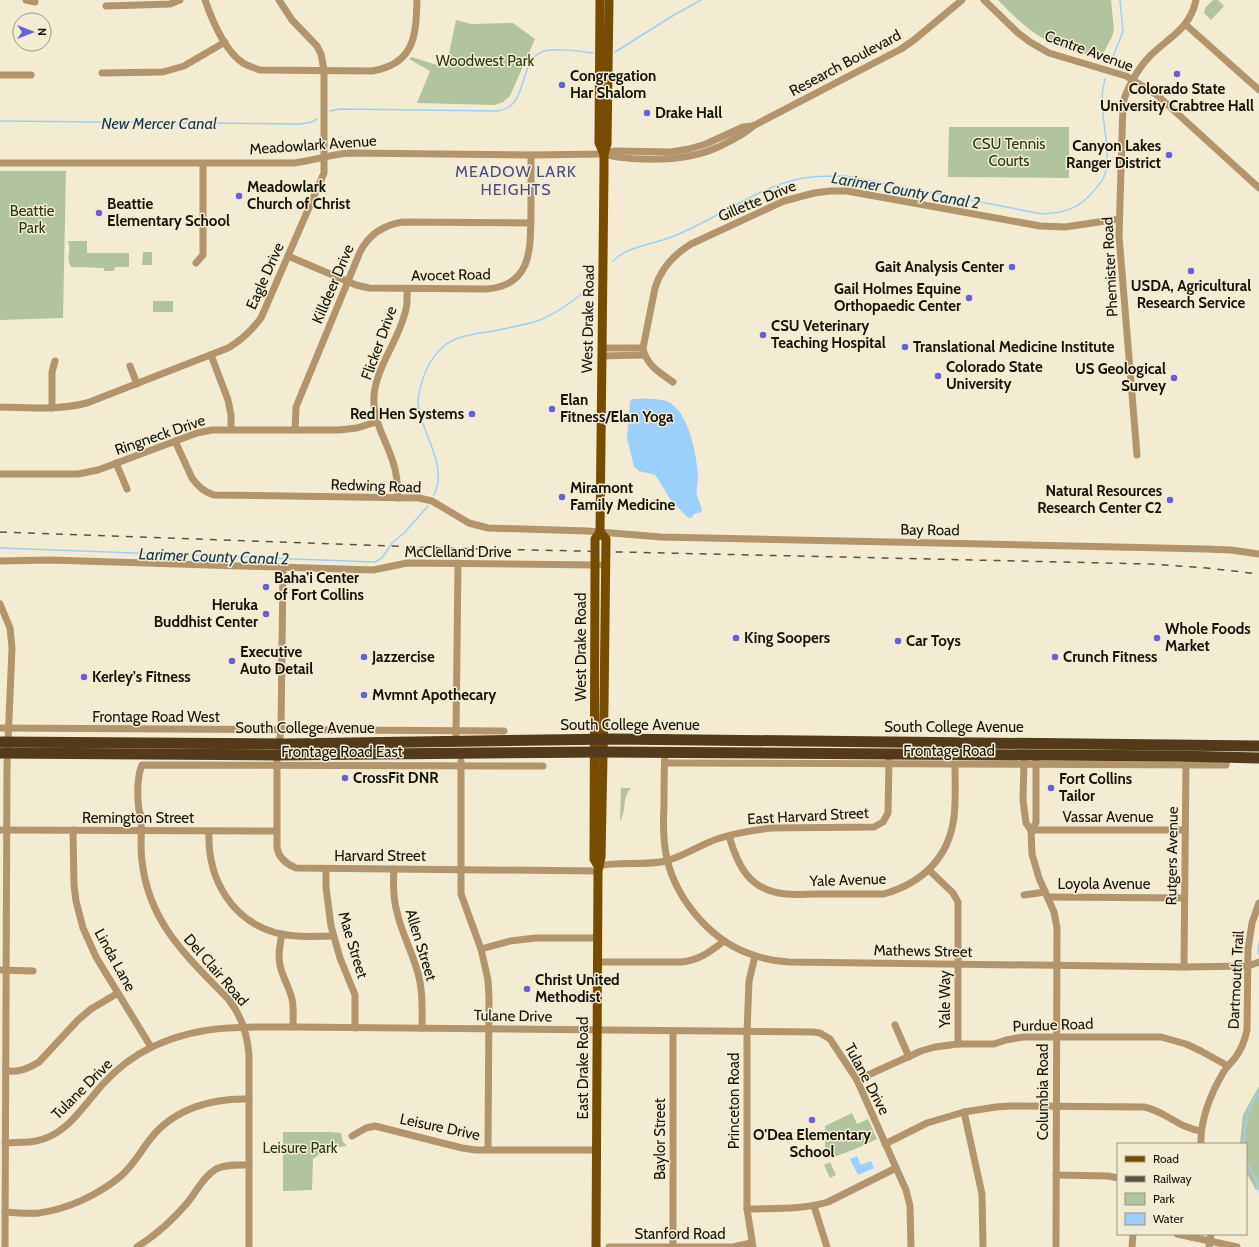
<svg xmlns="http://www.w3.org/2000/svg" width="1259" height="1247" font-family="Cabin,sans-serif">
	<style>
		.green { fill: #b1c49d }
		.water { fill: #9cd0fc }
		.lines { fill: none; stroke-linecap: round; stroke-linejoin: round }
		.stream { stroke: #9cd0fc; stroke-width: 1.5 }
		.minor { stroke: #b2946d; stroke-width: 7 }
		.major { stroke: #774c00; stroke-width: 9 }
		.highway { stroke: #523a1a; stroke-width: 11 }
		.rail { stroke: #575345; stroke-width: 1.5; stroke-dasharray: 7 7; stroke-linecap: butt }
		.poi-dot { fill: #6462db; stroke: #f4ecd2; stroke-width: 1.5 }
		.labels { text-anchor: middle; stroke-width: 3; stroke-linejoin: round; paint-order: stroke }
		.street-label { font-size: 15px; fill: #15130a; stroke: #f4ecd2 }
		.park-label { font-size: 15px; fill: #28390f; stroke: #f4ecd2 }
		.poi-label { font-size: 15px; font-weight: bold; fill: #15130a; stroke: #f4ecd2; text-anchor: start }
		.water-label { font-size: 16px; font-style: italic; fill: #113855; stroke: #f4ecd2 }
		.neighbourhood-label { font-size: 16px; letter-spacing: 1px; fill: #4a4c8a; stroke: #f4ecd2 }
	</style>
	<rect width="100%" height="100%" fill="#f4ecd2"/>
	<g class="green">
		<path d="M998 0H1111L1114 30 1112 37 1100 59C1081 53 1061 48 1044 39 1026 29 1012 14 998 0Z"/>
		<path d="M1213 0H1218L1224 6 1211 20 1204 13 1205 8Z"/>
		<path d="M456 20 471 24 513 23 535 39 510 96 503 102 495 105 417 103 430 71 409 59 412 57 446 68Z"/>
		<path d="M949 127H1069V178L948 177Z"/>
		<path d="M0 171H66L63 318 0 320Z"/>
		<path d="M68 241H87V253H129V267H115L114 271H104V268L71 267C65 256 72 252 68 241Z"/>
		<path d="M143 252H152V265H142Z"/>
		<rect x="153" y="301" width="20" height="11"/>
		<path d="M621 788H631C622 797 627 810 620 821Z"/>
		<path d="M1259 1086V1190H1256L1246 1172V1144H1240L1243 1115Z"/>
		<path d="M852 1113 857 1124 868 1119 877 1139C860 1147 843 1155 825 1159V1126Z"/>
		<path d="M283 1132H331L341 1133 343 1142 347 1146 328 1148 313 1159 312 1190 283 1191Z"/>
		<path d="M830 1162 836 1175 830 1178 824 1165Z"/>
	</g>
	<g class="water">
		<path d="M632 399C642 398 656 398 666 401 689 409 697 456 698 477 698 483 696 490 697 495 698 500 701 505 702 510L701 512 694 514 691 518 687 517 670 499 658 479 655 475 639 471 634 467 627 438 630 401Z"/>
		<path d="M857 1156 861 1165 871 1161 874 1168 858 1175 850 1159Z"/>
	</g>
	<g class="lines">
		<g class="stream">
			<path d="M615 52 674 15 701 0"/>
			<path d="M1111 62 1123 31 1120 0"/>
			<path d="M330 111 340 109 498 111C502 110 506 109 509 107 527 94 521 58 544 51 555 48 581 51 593 53"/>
			<path d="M0 121 300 124 312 122 317 119"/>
			<path d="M613 261C628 246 650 245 669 238 712 222 749 192 794 180 811 176 828 176 846 176L1042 214C1061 213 1076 210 1089 196 1095 190 1100 184 1104 177 1112 157 1102 122 1102 100 1102 93 1103 86 1105 79"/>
			<path d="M434 495C449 464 420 433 418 402 418 392 422 382 425 373 429 363 436 353 444 346 457 335 477 334 493 331 509 328 525 325 540 320 557 313 576 299 590 287"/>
			<path d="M0 548 375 562 382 558 392 543 405 532 428 506"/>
			<path d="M1258 954 1259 942"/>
			<path d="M1244 1144C1244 1126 1248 1107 1259 1092"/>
			<path d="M1246 1162C1253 1171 1257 1180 1259 1192"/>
		</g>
		<g class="minor">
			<path d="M26 0 35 2"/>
			<path d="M205 0C212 20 225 51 243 63 248 66 254 68 260 70L372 71C415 64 416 35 417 0"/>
			<path d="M984 0 1018 33 1030 42 1049 53 1126 76 1157 95 1259 188"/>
			<path d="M106 6 170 4 180 0"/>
			<path d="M1185 24 1259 90"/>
			<path d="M102 73 163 72 184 66 225 42"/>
			<path d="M0 75H31"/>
			<path d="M604 154C617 158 629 159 643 159 674 160 703 157 730 141 738 137 746 133 753 126L901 49 914 40 962 0"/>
			<path d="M0 163H294C313 161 331 154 350 153L531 155 604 154 615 151 671 152 689 149 706 144 743 127 753 126"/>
			<path d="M288 256 356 285 369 288 487 289C534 285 530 246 531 211 531 192 531 173 531 155"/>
			<path d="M196 263 203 255V164"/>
			<path d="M602 348H643"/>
			<path d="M211 355 228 400 231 415V429"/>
			<path d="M602 356 644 355"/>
			<path d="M130 366 137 384"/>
			<path d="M673 382C660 373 646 365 643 348L655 288C661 268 673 255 691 244L784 201 814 193 830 191H847L1040 226 1065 227 1119 219"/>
			<path d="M0 407C29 408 59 410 87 403L228 348C242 340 252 330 261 318L324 173V70L321 54 317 46 292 20 279 0"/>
			<path d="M52 408V372L55 361"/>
			<path d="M295 430 296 407 360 252C369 234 383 225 403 222L531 223"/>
			<path d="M175 441 192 478C198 487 204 492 214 495L419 498 432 501 469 523 488 528 587 531 661 537 1206 549 1231 550 1259 554"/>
			<path d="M1137 455 1119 236 1123 104C1126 89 1139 67 1150 56 1169 37 1190 29 1196 0"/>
			<path d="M116 463 127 489"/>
			<path d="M0 474H78L98 470 197 433 212 430H339L357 428 376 422"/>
			<path d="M398 498C398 485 397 474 393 462 386 439 372 421 374 395 377 366 398 341 405 313 408 305 407 297 407 289"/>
			<path d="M0 561 50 560 373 570 407 563 599 565"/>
			<path d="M0 604 10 628 12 648 7 765 5 1247"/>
			<path d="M0 728 504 731"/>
			<path d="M456 734 458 563"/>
			<path d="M278 748 281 731 283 568"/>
			<path d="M665 753C664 770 664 787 664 805 663 823 663 842 667 859 676 898 708 937 745 952 759 958 774 961 789 962L1184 967 1248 966 1259 962"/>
			<path d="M277 760V848C279 858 286 864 296 868L598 871"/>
			<path d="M1024 760 1023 800 1026 823 1031 830"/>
			<path d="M461 761V894L481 949 488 980 489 998 488 1149"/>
			<path d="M1036 761V823L1031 830 1032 854 1039 878 1054 912 1057 928 1056 1247"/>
			<path d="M665 763 1226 765V757"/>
			<path d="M0 830 276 831"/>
			<path d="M73 830 74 885 76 901 83 928 96 957 151 1047"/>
			<path d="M1031 830H1185"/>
			<path d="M209 831C207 879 232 923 281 934 298 938 317 936 333 936"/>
			<path d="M729 836C738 867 750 891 786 894 796 895 807 894 817 894 839 894 862 894 884 894 922 883 949 858 954 817 956 800 955 782 955 765"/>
			<path d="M598 866C620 861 643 866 666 861 684 856 700 845 717 839 735 833 753 830 772 828L874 827 883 822 888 813 889 760"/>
			<path d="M326 869V887L331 926 340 958 355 995V1028"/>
			<path d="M394 869C393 884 393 898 397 912 402 936 416 958 420 982 423 997 422 1013 422 1028"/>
			<path d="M929 870 953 893 958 902V1044"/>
			<path d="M1024 895 1045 892"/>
			<path d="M1048 897 1184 898"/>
			<path d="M282 934C279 949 277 961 283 975 286 983 290 990 292 999 294 1008 293 1018 293 1027"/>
			<path d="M481 949 510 941 536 938H598"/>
			<path d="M597 962H682C699 960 710 952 724 941"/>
			<path d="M1184 967 1186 761"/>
			<path d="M0 970 33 971"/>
			<path d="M895 1025 909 1057"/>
			<path d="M6 1070C17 1074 29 1068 39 1062L78 1020 91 1009 118 993"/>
			<path d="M857 1080 921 1051 935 1047 958 1044H994L1006 1040 1023 1037H1161L1186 1044 1201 1051 1228 1066"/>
			<path d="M964 1112 982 1194 983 1247"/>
			<path d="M352 1136 366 1128 375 1126 462 1148 476 1150H597"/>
			<path d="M5 1143C15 1142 26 1143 36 1141 62 1136 76 1116 92 1097 105 1080 121 1065 139 1054 190 1024 237 1027 293 1027L813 1032 820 1033 830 1039 857 1080 906 1190 910 1206 911 1247"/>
			<path d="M885 1144 927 1123 964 1112 996 1107 1011 1106 1144 1107C1165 1111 1179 1128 1201 1131"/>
			<path d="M1201 1144C1200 1120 1211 1093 1223 1073 1226 1067 1231 1063 1235 1058 1241 1050 1245 1040 1247 1030L1248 949 1252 923 1259 903"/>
			<path d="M1056 1175 1108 1176 1118 1178"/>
			<path d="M814 1206 827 1247"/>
			<path d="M747 1209C774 1208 802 1210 828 1202L896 1168"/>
			<path d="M5 1212C16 1213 28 1214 39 1213 68 1209 98 1195 121 1176 135 1163 140 1152 151 1138 175 1108 213 1098 249 1099"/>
			<path d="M1177 1234 1237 1247"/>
			<path d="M137 1247C156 1235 173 1220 188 1202 197 1191 203 1177 216 1169 226 1164 238 1165 249 1165"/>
			<path d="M249 1247V1055C247 1034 242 1017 229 1000 187 956 149 924 142 861 140 847 142 832 141 818 141 815 140 813 139 810 137 797 137 776 142 765L543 766"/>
			<path d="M609 1247H733L751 1243"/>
			<path d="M673 1247V1031"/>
			<path d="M753 1247 747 1209V1032L749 981 755 956"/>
			<path d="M1132 1247 1133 1234"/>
			<path d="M1209 1247 1211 1234"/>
		</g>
		<g class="major">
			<path d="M600 0 599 143 604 154"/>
			<path d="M598 866 594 859 595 565V539L600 532"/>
			<path d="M596 1247 598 871 601 857 604 706 606 539 600 532 604 171V154L607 144 609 0"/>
		</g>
		<g class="highway">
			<path d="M0 742 287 744 613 739 1259 746"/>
			<path d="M0 753 277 755 603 752 1179 756 1259 758"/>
		</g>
		<path class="rail" d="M0 532 444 548 1150 564 1207 568 1259 574"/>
	</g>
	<g class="poi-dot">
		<circle cx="1177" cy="74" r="4"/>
		<circle cx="562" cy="85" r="4"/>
		<circle cx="647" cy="113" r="4"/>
		<circle cx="1169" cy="155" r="4"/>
		<circle cx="239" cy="196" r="4"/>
		<circle cx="99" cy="213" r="4"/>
		<circle cx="1012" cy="267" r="4"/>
		<circle cx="1191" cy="271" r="4"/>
		<circle cx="969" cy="298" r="4"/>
		<circle cx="763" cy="335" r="4"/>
		<circle cx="905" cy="347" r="4"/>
		<circle cx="938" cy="376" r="4"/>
		<circle cx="1174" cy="378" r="4"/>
		<circle cx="552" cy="409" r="4"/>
		<circle cx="472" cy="414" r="4"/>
		<circle cx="562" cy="497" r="4"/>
		<circle cx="1170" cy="500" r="4"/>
		<circle cx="266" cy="587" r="4"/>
		<circle cx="266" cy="614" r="4"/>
		<circle cx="736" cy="638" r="4"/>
		<circle cx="1157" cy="638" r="4"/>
		<circle cx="898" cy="641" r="4"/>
		<circle cx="364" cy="657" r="4"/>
		<circle cx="1055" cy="657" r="4"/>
		<circle cx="232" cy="661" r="4"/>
		<circle cx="84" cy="677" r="4"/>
		<circle cx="364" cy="695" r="4"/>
		<circle cx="345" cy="778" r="4"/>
		<circle cx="1051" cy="788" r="4"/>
		<circle cx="527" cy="989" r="4"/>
		<circle cx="812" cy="1120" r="4"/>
	</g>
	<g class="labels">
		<g class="street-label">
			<text transform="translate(1089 51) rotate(20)" y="5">Centre Avenue</text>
			<text transform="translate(845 63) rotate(-28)" y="5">Research Boulevard</text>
			<text transform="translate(313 145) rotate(-4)" y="5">Meadowlark Avenue</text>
			<text transform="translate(757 201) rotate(-23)" y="5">Gillette Drive</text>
			<text transform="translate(1110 267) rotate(-93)" y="5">Phemister Road</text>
			<text transform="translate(451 275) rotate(-1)" y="5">Avocet Road</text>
			<text transform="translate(265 276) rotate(-66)" y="5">Eagle Drive</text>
			<text transform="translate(333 284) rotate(-67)" y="5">Killdeer Drive</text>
			<text transform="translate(588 319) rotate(-89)" y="5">West Drake Road</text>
			<text transform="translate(379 343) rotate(-70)" y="5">Flicker Drive</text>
			<text transform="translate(160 435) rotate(-19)" y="5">Ringneck Drive</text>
			<text transform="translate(376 486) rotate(2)" y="5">Redwing Road</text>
			<text transform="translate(930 530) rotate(1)" y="5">Bay Road</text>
			<text x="458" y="557">McClelland Drive</text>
			<text transform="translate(581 647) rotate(-90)" y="5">West Drake Road</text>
			<text x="156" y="722">Frontage Road West</text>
			<text x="630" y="730">South College Avenue</text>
			<text x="954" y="732">South College Avenue</text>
			<text x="305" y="733">South College Avenue</text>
			<text x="949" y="756">Frontage Road</text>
			<text x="342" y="757">Frontage Road East</text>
			<text transform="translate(808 816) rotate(-3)" y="5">East Harvard Street</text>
			<text x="1108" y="822">Vassar Avenue</text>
			<text x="138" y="823">Remington Street</text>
			<text x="380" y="861">Harvard Street</text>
			<text transform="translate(1172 856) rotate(-89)" y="5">Rutgers Avenue</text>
			<text transform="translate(848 880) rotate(-2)" y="5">Yale Avenue</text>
			<text x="1104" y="889">Loyola Avenue</text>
			<text transform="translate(353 945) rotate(73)" y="5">Mae Street</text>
			<text transform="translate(421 945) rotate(73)" y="5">Allen Street</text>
			<text transform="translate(923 951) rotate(1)" y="5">Mathews Street</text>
			<text transform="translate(115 960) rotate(61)" y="5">Linda Lane</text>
			<text transform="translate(216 970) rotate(49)" y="5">Del Clair Road</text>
			<text transform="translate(1236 980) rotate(-87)" y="5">Dartmouth Trail</text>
			<text transform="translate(945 999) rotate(-90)" y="5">Yale Way</text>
			<text transform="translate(513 1016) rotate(1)" y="5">Tulane Drive</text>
			<text transform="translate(1053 1025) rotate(-2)" y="5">Purdue Road</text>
			<text transform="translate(583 1068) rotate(-90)" y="5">East Drake Road</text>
			<text transform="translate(867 1079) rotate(62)" y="5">Tulane Drive</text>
			<text transform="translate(82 1089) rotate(-45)" y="5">Tulane Drive</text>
			<text transform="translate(1043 1092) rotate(-90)" y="5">Columbia Road</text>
			<text transform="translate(734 1101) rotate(-90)" y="5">Princeton Road</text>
			<text transform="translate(440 1127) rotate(12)" y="5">Leisure Drive</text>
			<text transform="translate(660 1139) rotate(-90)" y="5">Baylor Street</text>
			<text x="680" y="1239">Stanford Road</text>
		</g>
		<g class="park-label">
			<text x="485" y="66">Woodwest Park</text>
			<text x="1009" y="149">CSU Tennis<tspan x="1009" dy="17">Courts</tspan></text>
			<text x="32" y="216">Beattie<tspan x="32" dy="17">Park</tspan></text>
			<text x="300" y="1153">Leisure Park</text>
		</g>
		<g class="poi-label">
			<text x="570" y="81">Congregation<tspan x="570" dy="17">Har Shalom</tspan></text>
			<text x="1177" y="94" text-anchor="middle">Colorado State<tspan x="1177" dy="17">University Crabtree Hall</tspan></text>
			<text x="655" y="118">Drake Hall</text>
			<text x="1161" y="151" text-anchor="end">Canyon Lakes<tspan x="1161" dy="17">Ranger District</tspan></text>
			<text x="247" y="192">Meadowlark<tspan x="247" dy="17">Church of Christ</tspan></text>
			<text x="107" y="209">Beattie<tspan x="107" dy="17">Elementary School</tspan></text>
			<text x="1004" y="272" text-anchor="end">Gait Analysis Center</text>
			<text x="1191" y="291" text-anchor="middle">USDA, Agricultural<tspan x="1191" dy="17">Research Service</tspan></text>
			<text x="961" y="294" text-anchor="end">Gail Holmes Equine<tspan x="961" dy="17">Orthopaedic Center</tspan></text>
			<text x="771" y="331">CSU Veterinary<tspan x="771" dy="17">Teaching Hospital</tspan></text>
			<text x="913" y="352">Translational Medicine Institute</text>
			<text x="946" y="372">Colorado State<tspan x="946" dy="17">University</tspan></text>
			<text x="1166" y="374" text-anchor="end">US Geological<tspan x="1166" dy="17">Survey</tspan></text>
			<text x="560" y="405">Elan<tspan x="560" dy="17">Fitness/Elan Yoga</tspan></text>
			<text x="464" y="419" text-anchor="end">Red Hen Systems</text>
			<text x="570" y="493">Miramont<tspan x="570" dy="17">Family Medicine</tspan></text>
			<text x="1162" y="496" text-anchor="end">Natural Resources<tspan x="1162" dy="17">Research Center C2</tspan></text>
			<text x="274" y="583">Baha'i Center<tspan x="274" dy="17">of Fort Collins</tspan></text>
			<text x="258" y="610" text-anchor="end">Heruka<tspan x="258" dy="17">Buddhist Center</tspan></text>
			<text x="1165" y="634">Whole Foods<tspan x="1165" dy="17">Market</tspan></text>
			<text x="744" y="643">King Soopers</text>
			<text x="906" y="646">Car Toys</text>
			<text x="240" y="657">Executive<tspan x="240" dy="17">Auto Detail</tspan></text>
			<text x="372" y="662">Jazzercise</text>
			<text x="1063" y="662">Crunch Fitness</text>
			<text x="92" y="682">Kerley's Fitness</text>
			<text x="372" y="700">Mvmnt Apothecary</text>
			<text x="353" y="783">CrossFit DNR</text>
			<text x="1059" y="784">Fort Collins<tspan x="1059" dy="17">Tailor</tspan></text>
			<text x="535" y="985">Christ United<tspan x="535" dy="17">Methodist</tspan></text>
			<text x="812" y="1140" text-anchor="middle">O'Dea Elementary<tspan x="812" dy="17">School</tspan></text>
		</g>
		<g class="water-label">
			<text x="159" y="129">New Mercer Canal</text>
			<text transform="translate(906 190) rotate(10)" y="6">Larimer County Canal 2</text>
			<text transform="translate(214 556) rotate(2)" y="6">Larimer County Canal 2</text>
		</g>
		<g class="neighbourhood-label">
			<text x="516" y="177">MEADOW LARK<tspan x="516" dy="18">HEIGHTS</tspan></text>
		</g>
	</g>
	<rect x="1117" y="1143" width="130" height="92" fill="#f4ecd2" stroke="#9b9582"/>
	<rect x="1125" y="1156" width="20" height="6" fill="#774c00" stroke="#9b9582"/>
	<text x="1153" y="1163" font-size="12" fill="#15130a">Road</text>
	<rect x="1125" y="1176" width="20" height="6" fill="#575345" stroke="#9b9582"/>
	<text x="1153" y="1183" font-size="12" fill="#15130a">Railway</text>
	<rect x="1125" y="1193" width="20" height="12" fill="#b1c49d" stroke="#9b9582"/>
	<text x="1153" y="1203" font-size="12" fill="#15130a">Park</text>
	<rect x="1125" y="1213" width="20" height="12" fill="#9cd0fc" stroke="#9b9582"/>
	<text x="1153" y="1223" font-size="12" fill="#15130a">Water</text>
	<g transform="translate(32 32) rotate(90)"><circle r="19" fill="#f4ecd2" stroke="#9b9582"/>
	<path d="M0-3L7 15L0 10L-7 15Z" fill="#6462db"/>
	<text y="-6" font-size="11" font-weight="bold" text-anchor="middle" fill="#15130a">N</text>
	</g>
</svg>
